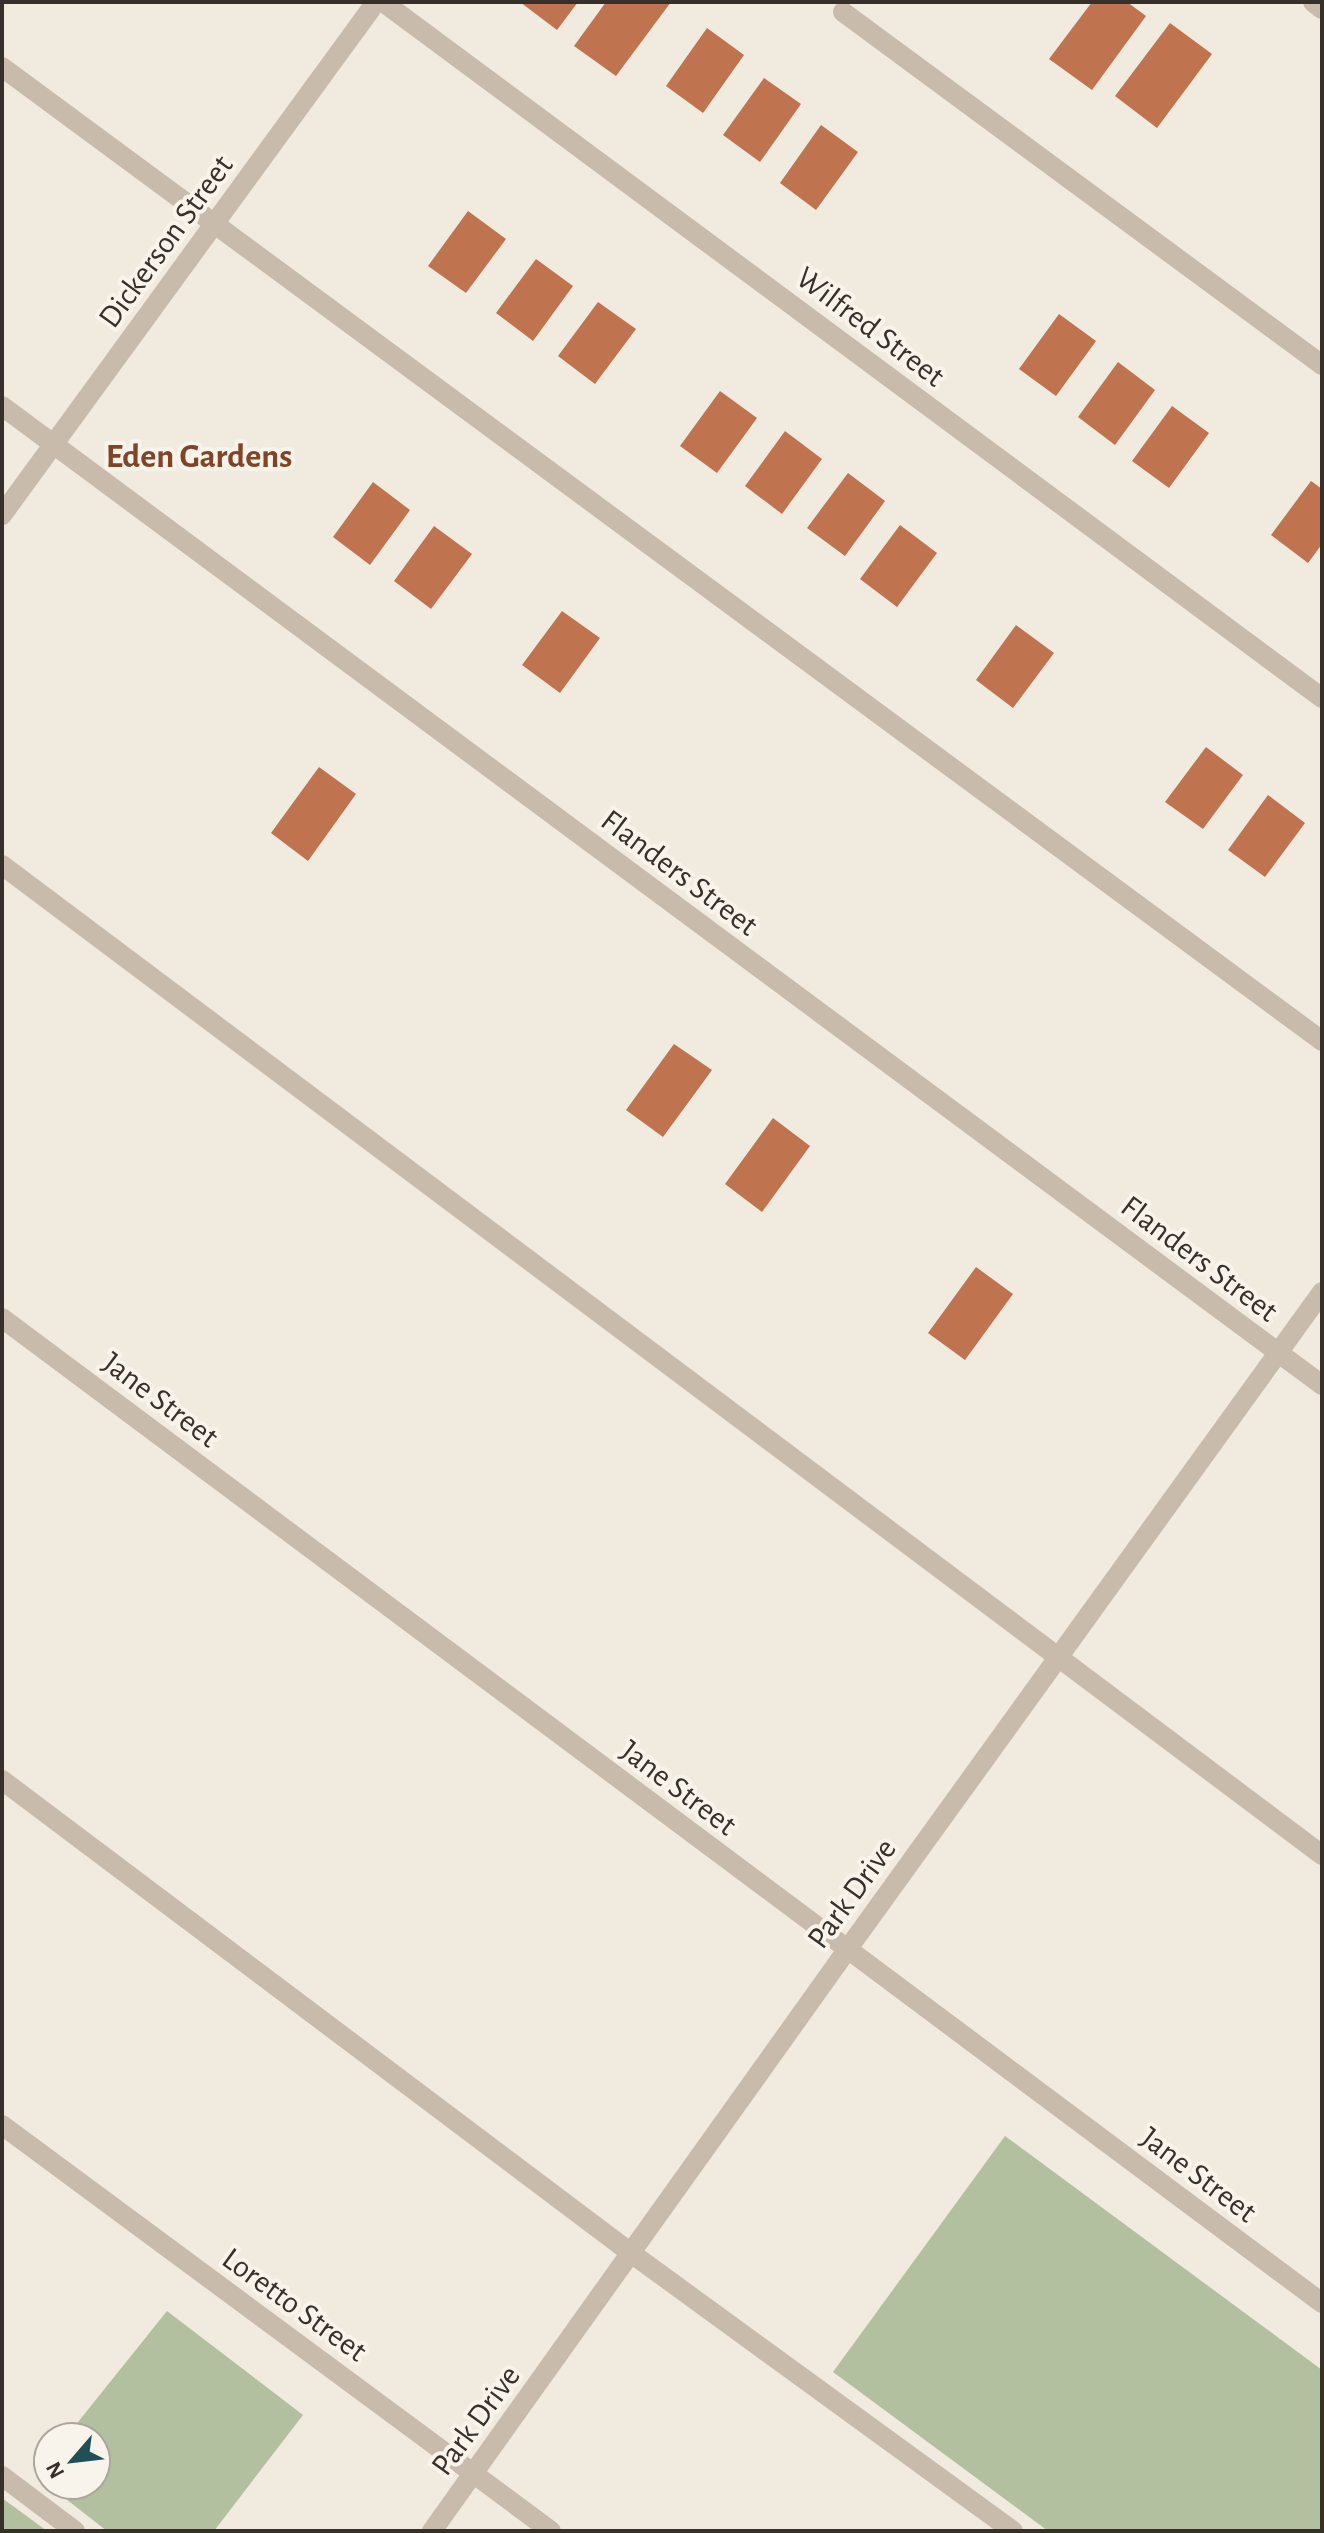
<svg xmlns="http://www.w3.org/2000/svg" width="1324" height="2533" font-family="'Alegreya Sans',sans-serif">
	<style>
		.green { fill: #b2c09f }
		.building { fill: #bf734f }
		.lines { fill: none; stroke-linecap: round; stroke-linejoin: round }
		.minor { stroke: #c9bbab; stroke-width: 20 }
		.labels { text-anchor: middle; stroke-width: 8; stroke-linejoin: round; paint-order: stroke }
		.street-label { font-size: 32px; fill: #372f2a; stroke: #f9f4eb }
		.neighbourhood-label { font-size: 34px; font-weight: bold; fill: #824427; stroke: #f9f4eb }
	</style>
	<rect width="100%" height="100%" fill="#f1eadf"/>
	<g class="green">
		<path d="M1005 2136 1322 2370V2531H1048L833 2372Z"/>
		<path d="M167 2311 303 2415 214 2531H107L48 2485H96V2437H66Z"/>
		<path d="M2 2498 47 2531H2Z"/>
	</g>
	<g class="building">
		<path d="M520 2H578L557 30Z"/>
		<path d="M606 2H671L616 76 574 46Z"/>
		<path d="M1092 2H1127L1146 16 1092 90 1049 59Z"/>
		<path d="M1170 23 1212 54 1157 128 1115 96Z"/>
		<path d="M707 28 744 55 703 113 666 86Z"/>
		<path d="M764 78 801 104 760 162 723 135Z"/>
		<path d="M821 125 858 152 816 210 780 183Z"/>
		<path d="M468 211 506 239 466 293 428 266Z"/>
		<path d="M536 259 573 286 533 341 496 313Z"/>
		<path d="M598 302 636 329 595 384 558 356Z"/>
		<path d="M1059 314 1096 341 1056 396 1019 369Z"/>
		<path d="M1118 362 1155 390 1115 445 1078 417Z"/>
		<path d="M720 391 757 418 717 473 680 446Z"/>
		<path d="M1172 406 1209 433 1169 488 1132 461Z"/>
		<path d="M785 431 822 459 782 514 745 486Z"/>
		<path d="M848 473 885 501 845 556 807 528Z"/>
		<path d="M1311 481 1322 489V544L1308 563 1271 535Z"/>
		<path d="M373 482 410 510 370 565 333 537Z"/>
		<path d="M900 525 937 553 897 607 860 579Z"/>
		<path d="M434 526 472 554 431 609 394 581Z"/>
		<path d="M562 611 600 638 560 693 522 665Z"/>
		<path d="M1016 625 1054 653 1013 708 976 680Z"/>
		<path d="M1206 747 1243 775 1203 829 1165 802Z"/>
		<path d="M319 767 356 794 308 861 271 833Z"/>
		<path d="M1268 795 1305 823 1265 877 1228 850Z"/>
		<path d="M674 1044 712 1070 663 1137 626 1110Z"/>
		<path d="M773 1118 810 1146 762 1212 725 1184Z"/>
		<path d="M976 1267 1013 1294 965 1360 928 1333Z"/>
	</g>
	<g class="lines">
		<g class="minor">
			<path d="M383 2 1322 698"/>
			<path d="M1313 2 1322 9"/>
			<path d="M843 12 1322 365"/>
			<path d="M2 67 1322 1041"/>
			<path d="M2 406 1322 1385"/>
			<path d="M2 515 376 2"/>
			<path d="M2 865 1322 1855"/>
			<path d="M2 1318 1322 2303"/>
			<path d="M2 1780 631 2253 1013 2531"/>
			<path d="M2 2125 551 2531"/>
			<path d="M2 2476 75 2531"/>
			<path d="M432 2531 847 1950 1322 1292"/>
		</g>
	</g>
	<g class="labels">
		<g class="street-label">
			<text transform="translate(165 241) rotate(-54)" y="11">Dickerson Street</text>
			<text transform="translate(871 326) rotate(37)" y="11">Wilfred Street</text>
			<text transform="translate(680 872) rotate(37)" y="11">Flanders Street</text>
			<text transform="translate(1200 1258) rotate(37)" y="11">Flanders Street</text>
			<text transform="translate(161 1399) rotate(37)" y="11">Jane Street</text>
			<text transform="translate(679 1787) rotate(37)" y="11">Jane Street</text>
			<text transform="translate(851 1893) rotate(-54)" y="11">Park Drive</text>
			<text transform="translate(1199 2174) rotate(37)" y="11">Jane Street</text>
			<text transform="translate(295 2304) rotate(36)" y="11">Loretto Street</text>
			<text transform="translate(475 2420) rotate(-54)" y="11">Park Drive</text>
		</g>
		<g class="neighbourhood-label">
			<text x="199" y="467">Eden Gardens</text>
		</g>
	</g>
	<rect width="1324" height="2533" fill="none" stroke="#372f2a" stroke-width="8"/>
	<g transform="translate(72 2461) rotate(242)"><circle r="38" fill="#f9f4eb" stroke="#aba59e" stroke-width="2"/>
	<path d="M0-6L14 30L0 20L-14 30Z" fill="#214f57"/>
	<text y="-12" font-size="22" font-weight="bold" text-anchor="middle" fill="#372f2a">N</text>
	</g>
</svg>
